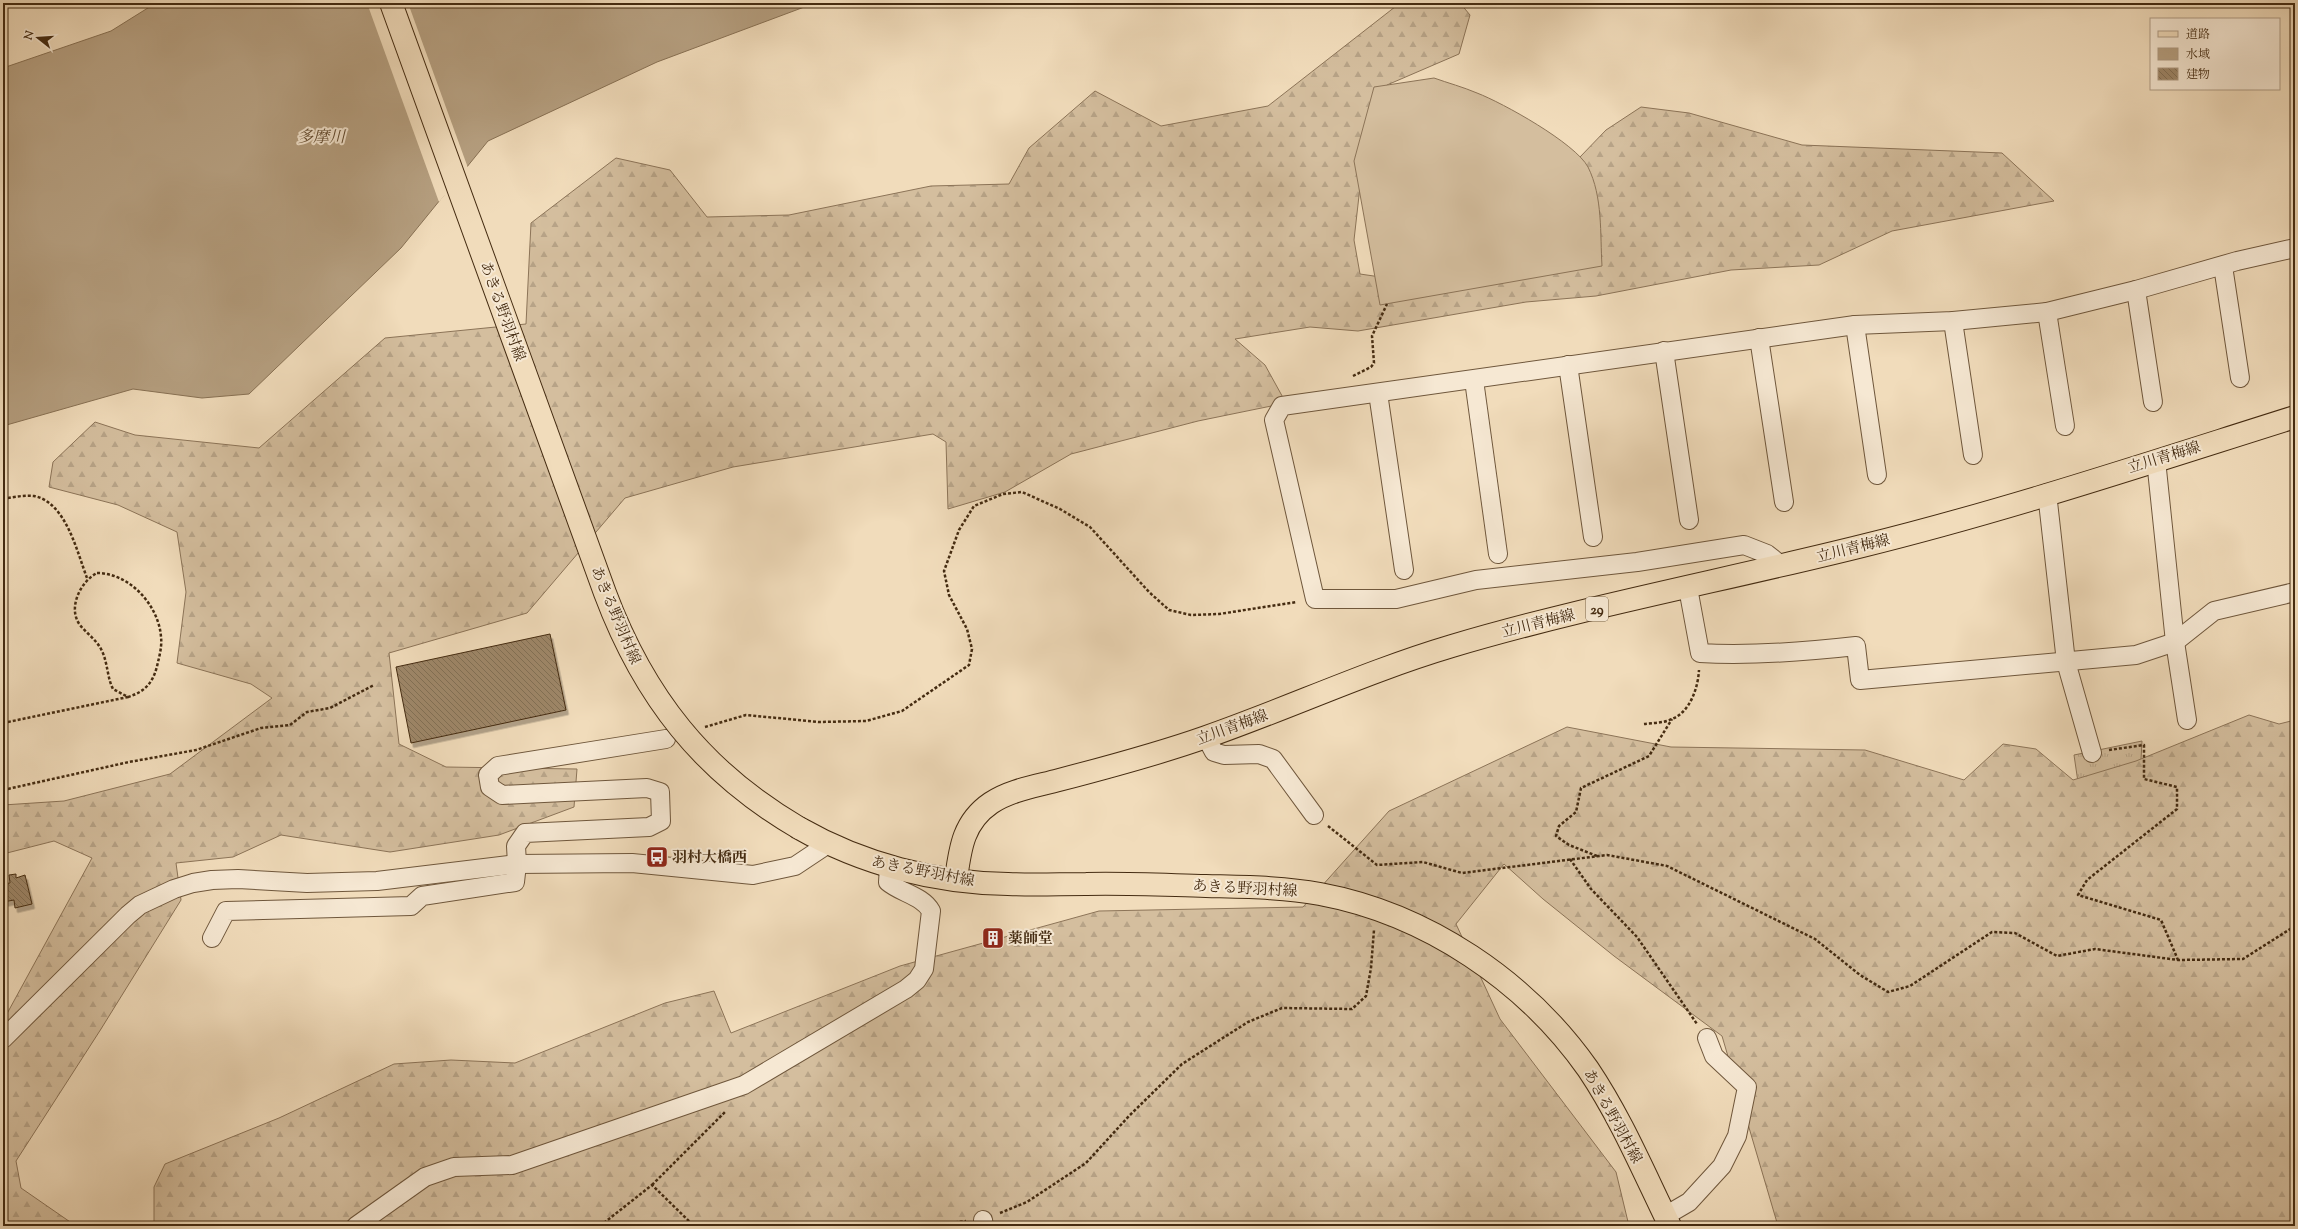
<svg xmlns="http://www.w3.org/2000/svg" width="2298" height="1229" font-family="'Sorts Mill Goudy','Noto Serif JP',serif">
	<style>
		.grass { fill: url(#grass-tufts); stroke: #8c7458 }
		.forest { fill: url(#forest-firs); stroke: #8c7458 }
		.pitch { fill: #d4be9e; stroke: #8c7458 }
		.water { fill: #b6a081; stroke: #887154 }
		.pier { fill: #f1dcbb }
		.building { fill: url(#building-back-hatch); stroke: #442b11; filter: url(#shadow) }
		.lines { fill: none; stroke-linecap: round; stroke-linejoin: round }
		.minor-casing { stroke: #6f573c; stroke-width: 20 }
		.major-casing { stroke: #442b11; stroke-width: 24 }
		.path { stroke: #442b11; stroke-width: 2.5; stroke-dasharray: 3 2; stroke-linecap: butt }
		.minor { stroke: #f6e8d3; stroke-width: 18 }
		.major { stroke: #f1dcbb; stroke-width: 22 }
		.major-bridge-casing { stroke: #442b11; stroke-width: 24; stroke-linecap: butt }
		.major-bridge { stroke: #f1dcbb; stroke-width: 22 }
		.labels { text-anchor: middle; stroke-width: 4; stroke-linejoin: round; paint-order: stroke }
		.shield { fill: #f6e8d3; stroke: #79644b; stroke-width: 1 }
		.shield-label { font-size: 14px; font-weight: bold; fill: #442b11 }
		.street-label { font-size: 15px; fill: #442b11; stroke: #f6e8d3 }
		.poi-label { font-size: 15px; font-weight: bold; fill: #442b11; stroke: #f6e8d3; text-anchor: start }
		.water-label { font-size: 16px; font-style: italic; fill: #60482d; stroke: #f6e8d3 }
	</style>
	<defs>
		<pattern id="grass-tufts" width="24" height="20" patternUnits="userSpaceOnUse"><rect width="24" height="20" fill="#d4be9e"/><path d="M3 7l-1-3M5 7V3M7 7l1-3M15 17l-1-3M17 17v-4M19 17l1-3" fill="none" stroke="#b7a387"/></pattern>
		<pattern id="forest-firs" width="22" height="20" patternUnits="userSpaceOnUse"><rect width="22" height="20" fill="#d4be9e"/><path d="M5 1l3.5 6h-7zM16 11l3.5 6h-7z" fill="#b7a387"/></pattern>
		<pattern id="building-back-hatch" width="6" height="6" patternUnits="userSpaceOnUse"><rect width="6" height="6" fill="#9e8769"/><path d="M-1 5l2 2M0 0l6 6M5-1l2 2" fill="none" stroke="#826f55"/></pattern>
		<filter id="shadow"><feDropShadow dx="2.5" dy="4.5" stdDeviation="0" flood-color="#0004"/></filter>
	</defs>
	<rect width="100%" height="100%" fill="#f1dcbb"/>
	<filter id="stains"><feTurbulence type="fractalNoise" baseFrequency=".005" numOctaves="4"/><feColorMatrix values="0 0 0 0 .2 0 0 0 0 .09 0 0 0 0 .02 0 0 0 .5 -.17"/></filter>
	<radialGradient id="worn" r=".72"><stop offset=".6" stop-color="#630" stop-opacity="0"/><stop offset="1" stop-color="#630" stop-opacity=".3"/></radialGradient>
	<path class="grass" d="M2142 741 2140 779 2079 789 2074 755Z"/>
	<g class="forest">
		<path d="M1400 3H1460L1470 15 1459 54 1387 85 1369 107 1354 240 1360 274 1394 279 1593 258 1580 157 1606 130 1641 107 1689 113 1802 145 2002 153 2054 201 1892 231 1819 265 1731 270 1596 296 1526 302 1358 331 1310 327 1235 339 1265 365 1286 403 1198 421 1071 454 1005 492 948 509 946 442 933 434 733 467 625 498 527 613 389 653 399 744 446 767 577 769 574 807 499 835 390 852 281 835 233 857 176 863 181 900 101 1029 16 1161 21 1188 76 1226H3V1021L92 858 54 841 3 854V805L64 801 170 774 272 698 251 684 177 663 186 592 177 532 118 505 49 487 53 462 95 422 135 435 259 448 385 338 526 324 531 223 616 158 670 170 707 217 789 215 931 186 1009 184 1029 148 1095 91 1161 126 1268 106Z"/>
		<path d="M2249 715 2279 724 2295 720V1226H1778L1722 1036 1614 956 1543 899 1504 864 1456 924 1500 1019 1616 1172 1629 1226H154V1187L165 1164 279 1118 394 1064 451 1060 515 1063 665 1003 714 991 731 1033 900 966 1099 911 1303 907 1389 811 1567 727 1671 747 1865 750 1964 780 2003 744 2036 749 2073 780 2136 761Z"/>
	</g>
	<path class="pitch" d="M1434 78C1448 83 1463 87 1477 93 1503 103 1575 143 1588 167 1603 197 1600 234 1602 266L1380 305 1354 161 1374 87Z"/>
	<path class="water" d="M206 3H815L657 62 488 141 401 248 249 394 202 398 133 389 3 426V68L111 31 151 6Z"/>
	<path class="pier" d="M367 3H408L468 168 439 202Z"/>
	<g class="building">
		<path d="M550 634 566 710 411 743 396 667Z"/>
		<path d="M16 874V878L25 875 32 904 15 908 14 900 3 902V884L10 883 9 875Z"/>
		<path d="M989 931 999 933 998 944 987 942Z"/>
	</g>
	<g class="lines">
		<g class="minor-casing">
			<g id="minor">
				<path d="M2223 266 2240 378"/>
				<path d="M2136 290 2153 402"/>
				<path d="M2047 312 2065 426"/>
				<path d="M1953 321 1973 455"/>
				<path d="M1855 325 1877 475"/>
				<path d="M1759 338 1784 502"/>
				<path d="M1664 351 1689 520"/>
				<path d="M1568 365 1593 537"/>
				<path d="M1474 380 1498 554"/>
				<path d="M1378 393 1404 570"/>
				<path d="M2156 460 2175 642 2187 720"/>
				<path d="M2047 493 2066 662 2092 753"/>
				<path d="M1782 566 1767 554 1744 545 1637 562 1476 580 1396 599H1315L1274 420 1282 406 1855 325 1953 321 2047 312 2136 290 2237 261 2295 248"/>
				<path d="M1688 588 1700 653C1753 656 1803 652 1856 646L1860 680 2136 655 2175 642 2214 611 2295 592"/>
				<path d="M1206 737 1214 752 1224 755 1259 754 1273 759 1314 815"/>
				<path d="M212 938 226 911 411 906 422 896 515 882 517 864 516 846 525 833 649 827 661 821 660 792 647 788 502 795 490 787 488 775 498 766 666 739"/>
				<path d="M3 1039 128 915 140 905 174 889 193 883 212 880 238 879 307 883 377 881 517 864 632 863 753 875 795 866 828 844"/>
				<path d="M1665 1216 1689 1202 1722 1166 1737 1136 1747 1087 1714 1056 1707 1038"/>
				<path d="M983 1220 984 1226"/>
				<path d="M356 1226 425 1177 454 1167 512 1165 744 1085 906 989 917 980 924 969 931 911C923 896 901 893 888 882L889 867"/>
			</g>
		</g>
		<g class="major-casing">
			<g id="major">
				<path d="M799 828C862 864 935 883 1008 884 1034 885 1060 884 1086 884 1126 883 1166 885 1206 886 1244 887 1282 887 1320 894 1427 914 1526 981 1588 1069 1621 1118 1644 1173 1670 1226"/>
				<path d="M956 879C960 849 963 822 991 803 1010 790 1037 786 1059 780 1109 767 1158 754 1206 737 1289 708 1368 671 1452 646 1587 606 1726 580 1862 546 2008 510 2152 462 2295 417"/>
			</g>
		</g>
		<g class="path">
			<path d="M1353 376 1371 367 1374 363 1372 336 1387 304"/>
			<path d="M3 499C13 497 24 495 34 496 66 502 77 552 87 578"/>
			<path d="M97 573C130 573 159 606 161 637 162 645 160 654 158 662 154 681 147 691 128 697L113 689C107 677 108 664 102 651 97 640 87 634 80 625 67 608 81 581 97 573Z"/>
			<path d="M3 723 128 697"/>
			<path d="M1644 724C1652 723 1664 723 1672 719 1690 712 1698 688 1699 670"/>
			<path d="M705 727 746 715 819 722 866 721 902 711 969 665 972 649 967 629 949 595 944 571 959 530 974 506 1003 494 1022 492 1060 509 1090 527 1149 592 1169 610 1191 615 1219 614 1297 602"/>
			<path d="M2109 750 2144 745V779L2177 787V809L2087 880 2078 895 2161 920 2178 960"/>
			<path d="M3 790 129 762 196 750 261 728 290 725 307 712 330 708 374 685"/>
			<path d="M1328 826 1377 865 1423 862 1462 873 1607 855 1667 866 1815 939 1860 975 1888 992 1910 986 1992 932 2015 933 2057 956 2095 949 2178 960 2243 959 2295 926"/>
			<path d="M1597 856 1569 845 1556 836 1559 826 1576 812 1581 788 1649 756 1672 719"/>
			<path d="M1570 859 1591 889 1637 937 1697 1024"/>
			<path d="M652 1185 725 1112"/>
			<path d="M1000 1213 1027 1202 1086 1163 1129 1116 1182 1064 1248 1022 1282 1008 1352 1009 1366 996 1371 968 1374 930"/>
			<path d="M600 1226 652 1185 694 1226"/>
			<path d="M925 1226 966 1221"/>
		</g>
		<use href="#minor" class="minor"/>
		<use href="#major" class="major"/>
		<g class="major-bridge-casing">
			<path id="major-bridge" d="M391 3 605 593C644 697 703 772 799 828"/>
		</g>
		<use href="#major-bridge" class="major-bridge"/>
	</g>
	<defs>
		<g id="bus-square" transform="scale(1.15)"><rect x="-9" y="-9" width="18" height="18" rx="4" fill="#8f2418" stroke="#f6e8d3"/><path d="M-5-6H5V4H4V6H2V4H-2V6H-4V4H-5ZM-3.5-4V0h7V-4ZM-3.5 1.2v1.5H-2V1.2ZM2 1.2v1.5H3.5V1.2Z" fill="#fff"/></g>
		<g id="building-square" transform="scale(1.15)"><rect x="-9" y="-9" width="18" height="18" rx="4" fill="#8f2418" stroke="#f6e8d3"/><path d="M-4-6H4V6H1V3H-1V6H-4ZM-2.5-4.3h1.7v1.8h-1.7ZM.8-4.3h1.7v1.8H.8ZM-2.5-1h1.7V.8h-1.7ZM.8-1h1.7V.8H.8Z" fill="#fff"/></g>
	</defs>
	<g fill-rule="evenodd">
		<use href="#bus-square" x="657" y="857"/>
		<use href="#building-square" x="993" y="938"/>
	</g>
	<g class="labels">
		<rect class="shield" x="1586" y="597" width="22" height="24" rx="3"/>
		<g class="shield-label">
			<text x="1597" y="614">29</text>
		</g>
		<g class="street-label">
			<text transform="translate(503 311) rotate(70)" y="5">あきる野羽村線</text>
			<text transform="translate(2164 457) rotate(-17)" y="5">立川青梅線</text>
			<text transform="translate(1853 548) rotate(-14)" y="5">立川青梅線</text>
			<text transform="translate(616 615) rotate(67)" y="5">あきる野羽村線</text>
			<text transform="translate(1538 623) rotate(-14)" y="5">立川青梅線</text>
			<text transform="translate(1232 727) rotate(-20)" y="5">立川青梅線</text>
			<text transform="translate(923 871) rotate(11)" y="5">あきる野羽村線</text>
			<text transform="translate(1245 888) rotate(3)" y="5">あきる野羽村線</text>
			<text transform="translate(1613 1116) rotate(61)" y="5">あきる野羽村線</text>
		</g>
		<g class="poi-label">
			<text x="672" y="862">羽村大橋西</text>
			<text x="1008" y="943">薬師堂</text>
		</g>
		<g class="water-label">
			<text x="321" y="142">多摩川</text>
		</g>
	</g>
	<rect width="2298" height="1229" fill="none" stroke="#f1dcbb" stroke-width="16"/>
	<rect x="4" y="4" width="2290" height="1221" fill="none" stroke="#442b11" stroke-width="2"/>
	<rect x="8" y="8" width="2282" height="1213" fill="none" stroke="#442b11"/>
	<rect x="2150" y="18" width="130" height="72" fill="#f6e8d3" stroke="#af9c85"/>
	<rect x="2158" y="31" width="20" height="6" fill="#f1dcbb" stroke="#af9c85"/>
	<text x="2186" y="38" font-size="12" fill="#442b11">道路</text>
	<rect x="2158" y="48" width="20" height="12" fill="#b6a081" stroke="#af9c85"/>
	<text x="2186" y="58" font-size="12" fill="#442b11">水域</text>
	<rect x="2158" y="68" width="20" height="12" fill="url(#building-back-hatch)" stroke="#af9c85"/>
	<text x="2186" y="78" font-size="12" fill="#442b11">建物</text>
	<g transform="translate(38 38) rotate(287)" stroke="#f6e8d3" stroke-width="3" paint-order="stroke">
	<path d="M0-3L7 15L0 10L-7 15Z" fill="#442b11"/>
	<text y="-6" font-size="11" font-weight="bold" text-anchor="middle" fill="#442b11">N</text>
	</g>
	<rect width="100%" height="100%" filter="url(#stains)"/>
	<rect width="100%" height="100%" fill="url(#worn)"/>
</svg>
